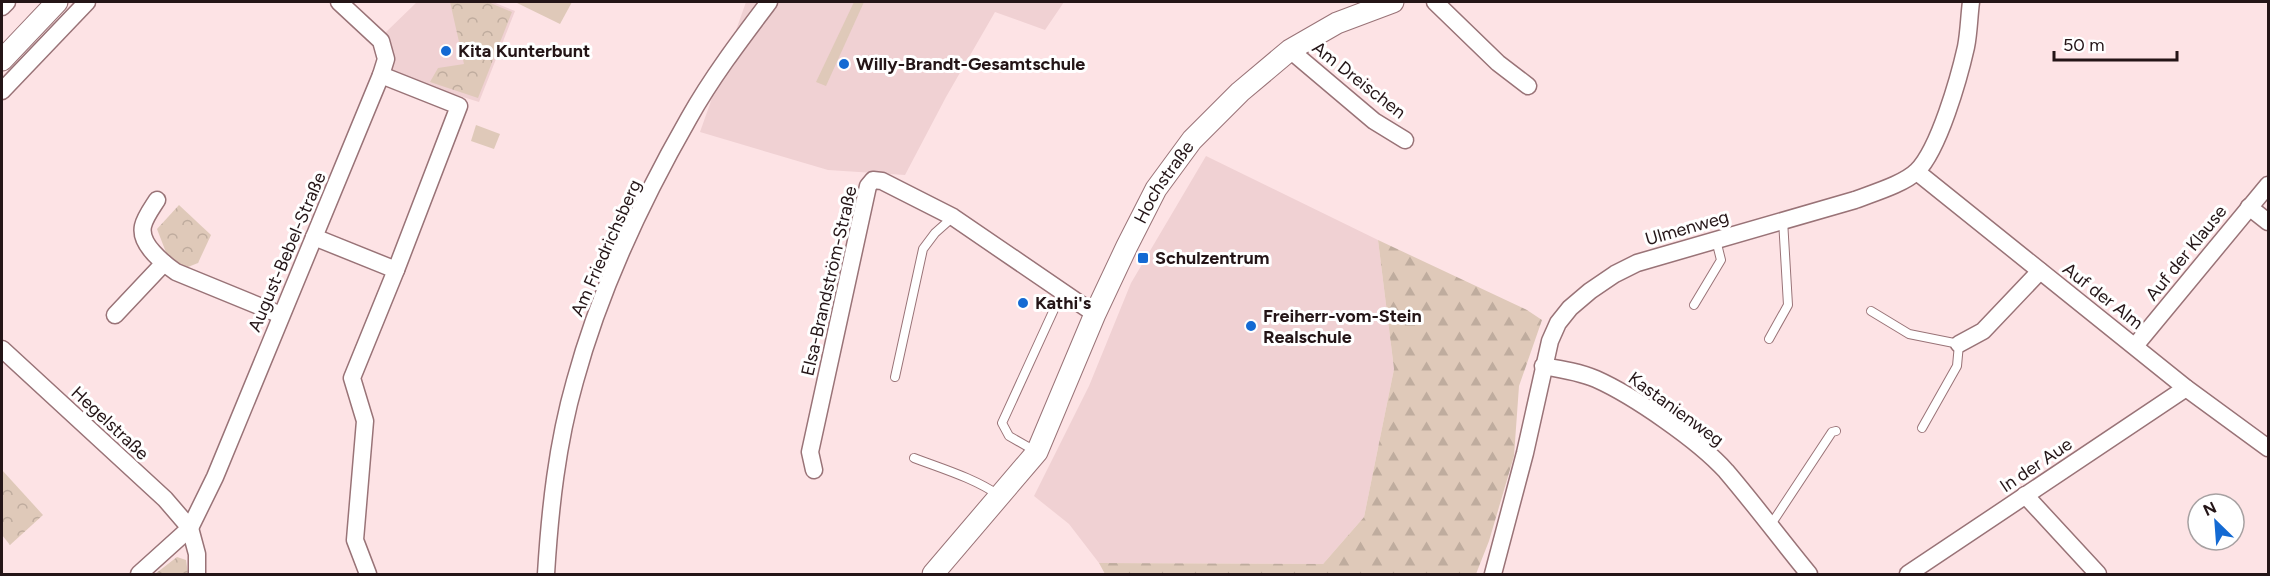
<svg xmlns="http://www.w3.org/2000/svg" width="2270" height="576" font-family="Figtree,sans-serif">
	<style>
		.built { fill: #f0d1d3 }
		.green { fill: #dfc9b9 }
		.forest { fill: url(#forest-firs) }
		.park { fill: url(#park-crowns) }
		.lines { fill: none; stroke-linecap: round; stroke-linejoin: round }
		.service-casing { stroke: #997377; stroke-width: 10 }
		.minor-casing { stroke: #997377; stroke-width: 19 }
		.tertiary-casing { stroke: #997377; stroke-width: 23 }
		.service { stroke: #fff; stroke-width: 8 }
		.minor { stroke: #fff; stroke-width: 16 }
		.tertiary { stroke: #fff; stroke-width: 21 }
		.poi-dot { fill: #146ad3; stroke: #fff; stroke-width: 2 }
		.labels { text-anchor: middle; stroke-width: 6; stroke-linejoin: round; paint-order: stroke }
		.poi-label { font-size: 18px; font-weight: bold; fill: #241517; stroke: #fff; text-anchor: start }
		.street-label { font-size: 18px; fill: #241517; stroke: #fff }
	</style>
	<defs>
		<pattern id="forest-firs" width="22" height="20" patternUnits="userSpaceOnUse" patternTransform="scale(1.5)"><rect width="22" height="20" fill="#dfc9b9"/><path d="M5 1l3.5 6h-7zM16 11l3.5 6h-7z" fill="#bfac9e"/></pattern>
		<pattern id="park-crowns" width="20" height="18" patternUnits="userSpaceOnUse" patternTransform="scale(1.5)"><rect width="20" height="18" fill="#dfc9b9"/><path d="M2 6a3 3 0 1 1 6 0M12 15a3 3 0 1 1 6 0" fill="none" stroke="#bfac9e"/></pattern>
	</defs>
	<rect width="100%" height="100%" fill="#fde3e5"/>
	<g class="built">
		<path d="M417 2H493L515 11 479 102 389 74 394 58 391 44 385 33Z"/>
		<path d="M746 2H1064L1045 30 995 12 946 97 905 175 828 170 700 132Z"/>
		<path d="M1206 156 1378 240 1394 369 1364 517 1323 564 1099 563 1069 524 1034 496 1089 386 1131 283Z"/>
	</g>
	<g class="green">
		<path d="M515 2H572L560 24Z"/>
		<path d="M854 2H864L826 86 816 82Z"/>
		<path d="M476 125 500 134 494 149 471 141Z"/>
	</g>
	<path class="forest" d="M1378 240 1527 310 1542 320 1519 386 1514 456 1489 541 1476 574H1105L1099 563 1323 564 1364 517 1394 369Z"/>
	<g class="park">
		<path d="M450 2H488L512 12 478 98 430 82 438 68 464 64Z"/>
		<path d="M179 205 211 235 198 263 183 269 167 255 157 229Z"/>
		<path d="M2 470 43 515 10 545 2 535Z"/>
		<path d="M177 557 186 560 188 574H155Z"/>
	</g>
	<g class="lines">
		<g class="service-casing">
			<g id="service">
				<path d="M1694 305 1721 260 1716 240"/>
				<path d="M1871 311 1909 334 1959 344 1957 366 1922 428"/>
				<path d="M1769 339 1788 305 1783 220"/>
				<path d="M895 377 923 249 935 233 953 217"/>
				<path d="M1037 452 1009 436 1002 423 1062 292"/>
				<path d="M914 458C943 469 974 478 1000 496"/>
				<path d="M1770 526 1832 432 1836 431"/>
			</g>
		</g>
		<g class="minor-casing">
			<g id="minor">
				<path d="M1435 2 1498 63 1528 86"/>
				<path d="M2 7 7 2"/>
				<path d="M1290 50 1374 121 1405 140"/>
				<path d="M381 75 459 106 396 270"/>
				<path d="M2 91 87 2"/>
				<path d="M1917 172 2186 388 2268 448"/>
				<path d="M157 200C152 208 145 217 143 226 139 244 163 263 176 272L281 315"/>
				<path d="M2249 207 2268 222"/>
				<path d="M314 237 396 270 352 378 365 421 355 540 368 574"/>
				<path d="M115 315 164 263"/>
				<path d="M1959 344 1983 331 2040 271"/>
				<path d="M2135 346 2268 185"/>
				<path d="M2 349 165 499 190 528 197 554V574"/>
				<path d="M1543 366C1561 369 1580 372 1596 379 1634 396 1699 441 1726 471 1755 505 1781 540 1809 574"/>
				<path d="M814 470 810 452 868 186 873 180 882 181 953 217 1095 314"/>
				<path d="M2025 495 2098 574"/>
				<path d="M139 574 190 528 215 477 381 75 386 59 381 41 339 2"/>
				<path d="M546 574C550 509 557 444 575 381 600 289 642 200 689 118 712 77 741 39 769 2"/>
				<path d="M1493 574 1525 453 1550 341 1558 323 1570 308 1590 291 1615 274 1637 263 1855 200C1873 193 1904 184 1917 171 1939 149 1959 78 1966 47 1969 32 1969 17 1971 2"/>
				<path d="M1908 574 2186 388"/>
			</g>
		</g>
		<g class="tertiary-casing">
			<g id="tertiary">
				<path d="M2 60 57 2"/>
				<path id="s1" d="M933 574 1037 452 1095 314 1127 246 1156 189 1192 140 1240 92 1290 50 1337 23 1393 2"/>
			</g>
		</g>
		<use href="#service" class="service"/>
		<use href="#minor" class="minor"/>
		<use href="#tertiary" class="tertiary"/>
	</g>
	<g class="poi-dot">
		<circle cx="446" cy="51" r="6"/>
		<circle cx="844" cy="64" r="6"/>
		<rect x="1137" y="252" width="12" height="12" rx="3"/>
		<circle cx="1023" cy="303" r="6"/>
		<circle cx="1251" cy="326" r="6"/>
	</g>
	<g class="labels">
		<g class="poi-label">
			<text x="458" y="57">Kita Kunterbunt</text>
			<text x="856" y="70">Willy-Brandt-Gesamtschule</text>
			<text x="1155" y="264">Schulzentrum</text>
			<text x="1035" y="309">Kathi's</text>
			<text x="1263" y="322">Freiherr-vom-Stein<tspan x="1263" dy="21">Realschule</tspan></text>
		</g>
		<g class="street-label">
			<text transform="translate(1359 80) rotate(38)" y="6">Am Dreischen</text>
			<text dy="6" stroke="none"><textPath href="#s1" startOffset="459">Hochstraße</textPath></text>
			<text transform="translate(1687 228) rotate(-16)" y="6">Ulmenweg</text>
			<text transform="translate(606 248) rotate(-66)" y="6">Am Friedrichsberg</text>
			<text transform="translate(287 252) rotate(-67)" y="6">August-Bebel-Straße</text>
			<text transform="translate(2186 253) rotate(-51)" y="6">Auf der Klause</text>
			<text transform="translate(829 281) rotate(-77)" y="6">Elsa-Brandström-Straße</text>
			<text transform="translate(2103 296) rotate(38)" y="6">Auf der Alm</text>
			<text transform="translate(1676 409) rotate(36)" y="6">Kastanienweg</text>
			<text transform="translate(110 423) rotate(43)" y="6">Hegelstraße</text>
			<text transform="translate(2036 465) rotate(-34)" y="6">In der Aue</text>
		</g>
	</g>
	<rect width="2270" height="576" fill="none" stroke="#241517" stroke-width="6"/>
	<g transform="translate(2216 522) rotate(335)"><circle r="28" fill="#ffffff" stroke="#a7a1a2" stroke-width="1.5"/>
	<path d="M0-4.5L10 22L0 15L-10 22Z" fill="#146ad3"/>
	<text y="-9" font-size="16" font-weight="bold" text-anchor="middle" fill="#241517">N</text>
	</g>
	<path d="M2054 51v9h123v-9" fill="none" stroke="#241517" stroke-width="3"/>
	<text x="2063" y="51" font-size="18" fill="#241517" stroke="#ffffff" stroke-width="4.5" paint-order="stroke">50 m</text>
</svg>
